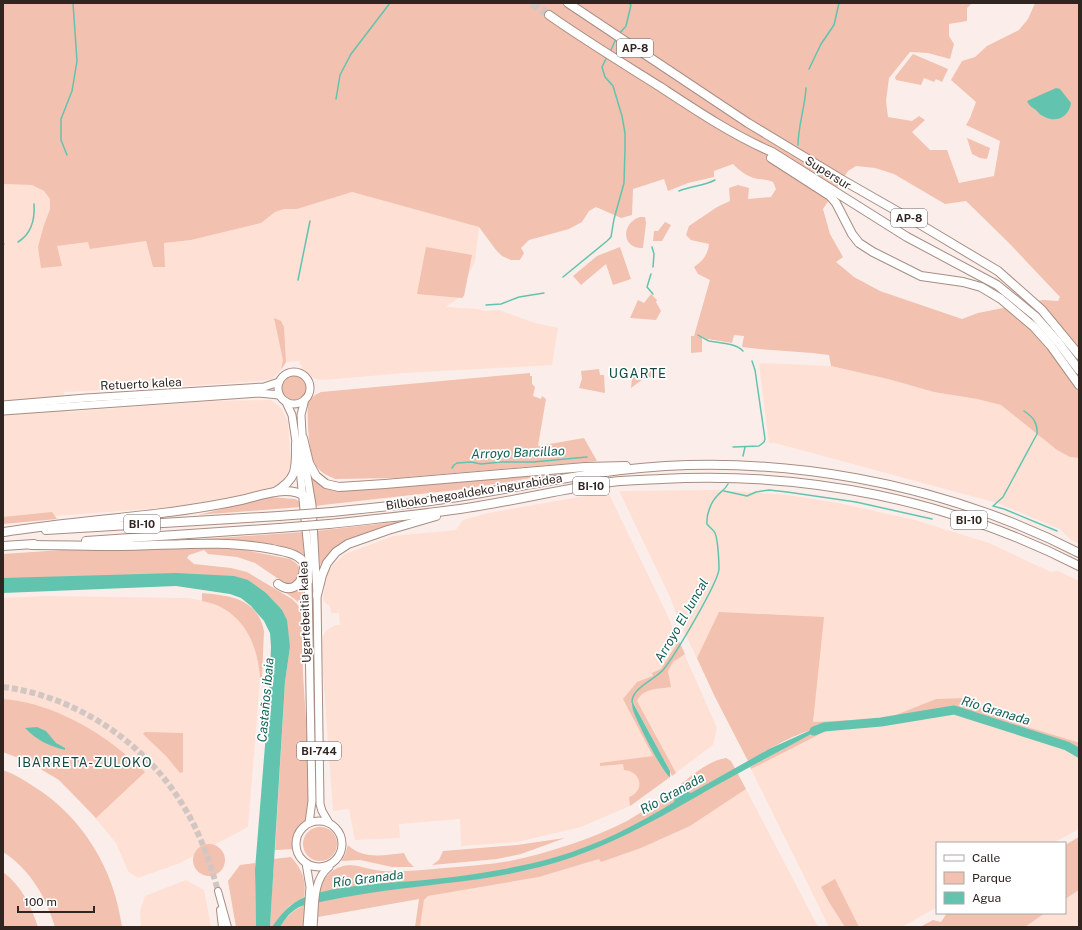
<svg xmlns="http://www.w3.org/2000/svg" width="1082" height="930" font-family="'Public Sans',sans-serif">
	<style>
		.built { fill: #fee0d4 }
		.green { fill: #f2c1af; fill-rule: evenodd }
		.water { fill: #62c4af }
		.lines { fill: none; stroke-linecap: round; stroke-linejoin: round }
		.stream { stroke: #62c4af; stroke-width: 1.5 }
		.river { stroke: #62c4af; stroke-width: 9 }
		.secondary-tunnel { stroke: #d2c6c2; stroke-width: 6; stroke-dasharray: 6 3; stroke-linecap: butt }
		.highway-tunnel { stroke: #d2c6c2; stroke-width: 8; stroke-dasharray: 8 4; stroke-linecap: butt }
		.secondary-casing { stroke: #a88d82; stroke-width: 8 }
		.primary-casing { stroke: #a88d82; stroke-width: 9 }
		.highway-casing { stroke: #a88d82; stroke-width: 10 }
		.secondary { stroke: #fff; stroke-width: 6 }
		.primary { stroke: #fff; stroke-width: 7 }
		.highway { stroke: #fff; stroke-width: 8 }
		.highway-bridge-casing { stroke: #a88d82; stroke-width: 10; stroke-linecap: butt }
		.highway-bridge { stroke: #fff; stroke-width: 8 }
		.labels { text-anchor: middle; stroke-width: 3.5; stroke-linejoin: round; paint-order: stroke }
		.shield { fill: #fff; stroke: #6e6664; stroke-width: 1 }
		.shield-label { font-size: 11px; font-weight: bold; fill: #302521 }
		.street-label { font-size: 12px; fill: #302521; stroke: #fff }
		.neighbourhood-label { font-size: 13px; letter-spacing: 1px; fill: #114a3f; stroke: #fff }
		.water-label { font-size: 13px; font-style: italic; fill: #126254; stroke: #fff }
	</style>
	<rect width="100%" height="100%" fill="#fbeeea"/>
	<g class="built">
		<path d="M3 184 32 185 44 191 50 199V209L44 225 57 246 89 242 90 249 146 241 153 267 165 266 164 243 191 240 261 223 275 212 284 209H297L352 192 479 227 475 261 457 299 446 307 478 309 485 311 499 310 535 323 558 328 552 365 405 373 323 380 316 379 311 376 302 368 299 361 286 362 281 370 271 380 219 384 64 392 66 412 214 401 271 400 281 408 288 422 291 463 287 474 281 482 268 490 173 507 54 516 3 518Z"/>
		<path d="M762 363 831 366 888 379 934 392 977 399 1001 405 1057 450 1070 457 1079 458V544L1070 539 1060 529 997 503 775 443H769L759 364Z"/>
		<path d="M716 490 788 495 838 503 915 520 989 543 1051 572 1058 571 1079 581V743L1014 723 988 712 965 698 936 699 888 718 813 722 715 697 677 616 670 597 619 491Z"/>
		<path d="M608 492 665 610 717 728 713 745 632 805 581 827 517 842 461 846 460 819 399 824 400 838 355 840 349 809 333 811 321 644 323 636 326 631 335 625H340L339 613H331L330 606 325 603 323 599 325 582 327 573 331 567 345 554 393 536 456 530 463 520 488 513Z"/>
		<path d="M46 596 188 598 208 602 223 608 236 617 246 628 256 650 259 662 260 678 248 827 180 863 138 878 128 871 116 843 81 801 59 780 41 768 3 752V598Z"/>
		<path d="M951 713 1063 748 1079 756V829L1053 843H937V907L902 927H829L751 769 828 730 881 726Z"/>
		<path d="M746 789 818 927H420L424 900 427 896 539 877 599 859 602 861 641 848 690 826Z"/>
		<path d="M186 880 204 890 211 927H141L140 911 145 896Z"/>
		<path d="M1079 890V927H1025L1045 913H1065V899Z"/>
	</g>
	<g class="green">
		<path d="M3 3H972L967 8V21L949 24V36L954 44 950 59 928 53 910 52 889 78 886 101 888 117 912 121 919 116 925 120 912 132 930 150H947L959 183 994 176 1000 141 966 125 970 118 976 102 951 80 962 61 975 57 987 46 1019 30 1028 19 1035 3H1079V458L1070 457 1057 450 1001 405 977 399 934 392 888 379 831 366 829 355C800 351 771 351 742 347L744 336 734 335 732 343 702 338V352L691 353V336H694L710 280 698 274 694 267C703 261 708 254 709 244L691 240 686 235 689 226 717 207 730 201 729 188 738 185 749 188 748 199 771 197 776 189 773 182C767 179 761 180 754 178 746 176 739 170 733 164L714 171V177L688 183 668 191 664 179 633 189 632 215 621 218 596 207 589 211 582 222 569 229 529 240 521 248 524 253 520 260H511L502 256 496 250 479 227 352 192 297 209H284L275 212 261 223 191 240 164 243 165 267H153L146 241 90 249 88 242 57 246 62 266 41 268 38 247 44 225 50 209V199L44 191 32 185 3 184ZM856 166 875 168 894 174 945 204 966 201 1008 242 1060 297 1058 301 1043 300 978 313 962 319 880 291 854 277 836 262 843 257 830 234 823 209 848 171Z"/>
		<path d="M913 54 948 69 942 82 936 79 934 82 924 78 921 85 896 80 895 77Z"/>
		<path d="M967 138 990 148 987 159 980 158 972 154Z"/>
		<path d="M640 217H645L646 223 643 248C621 249 621 223 640 217Z"/>
		<path d="M665 222 671 225 662 241H653L654 231H658Z"/>
		<path d="M426 247 472 255 464 296 462 298 417 294Z"/>
		<path d="M620 247 631 279 613 285 606 264 581 285 573 276 597 256Z"/>
		<path d="M651 294 657 300 656 302 661 311 656 320 630 318 638 300 644 303Z"/>
		<path d="M274 318 281 321 284 327 286 362 281 370 283 360Z"/>
		<path d="M655 367 656 376 643 379 631 388 632 378C639 376 643 373 650 372V368Z"/>
		<path d="M599 369 600 375H604L605 393 579 388 582 379 581 371Z"/>
		<path d="M530 373V376H532V384L535 387 533 396 541 399 542 396 546 399 538 446 584 438 597 461 396 478 335 479C329 476 321 473 317 467 308 454 307 418 308 402L315 395 321 392Z"/>
		<circle cx="294" cy="388" r="12"/>
		<path d="M309 471 328 488 575 471 456 490 314 506Z"/>
		<path d="M270 497 295 499 299 501 301 507 198 515Z"/>
		<path d="M52 512 57 519 3 524V517Z"/>
		<path d="M413 520 346 541 335 547 320 565 316 531Z"/>
		<path d="M303 532 304 555C280 539 231 541 203 539Z"/>
		<path d="M217 547 244 550 290 559 296 563 300 568 297 581 291 584 280 580 255 563 237 557 208 554 204 550 189 555 187 558 194 564 231 568 247 572 292 599 298 605 301 612 303 675 311 795 309 823C300 829 295 838 296 849L275 850 285 682 290 647 248 580 3 578V554L62 550Z"/>
		<path d="M303 584 304 610 297 601 285 592 295 591Z"/>
		<path d="M202 593C231 596 257 598 264 631L262 677 260 678C258 642 241 608 202 601Z"/>
		<path d="M719 612 824 617 813 722 888 718 936 699 965 698 988 712 1014 723 1077 742 1079 743V756L1063 748 951 713 881 726 828 730 751 769 750 767 822 728C800 730 768 750 748 761L715 697 697 658Z"/>
		<path d="M679 641 685 654 673 662 668 671 671 687C658 689 643 688 637 701L676 773 672 776 670 771 634 704 632 705C634 715 662 773 670 777L630 806 629 797C645 792 642 771 624 770L623 764 600 766V763L653 756 623 699 637 682 653 676 652 673 661 669Z"/>
		<path d="M3 699C44 702 88 724 120 750 129 757 137 765 145 772L96 818 59 780 27 761 3 752Z"/>
		<path d="M145 732 183 733V772L180 773 167 757 143 734Z"/>
		<path d="M726 758 731 761 746 789 690 826 641 848 601 862 599 859 539 877 428 896 424 900 420 927H415L419 899 318 917C319 902 317 883 331 872 350 858 364 870 383 871 404 872 423 870 444 868 466 866 488 865 510 861 548 853 592 839 627 821 644 811 661 799 677 787 692 776 707 761 726 758Z"/>
		<path d="M3 770C14 774 24 780 33 786 83 817 114 869 122 927H55C46 897 30 869 3 852Z"/>
		<circle cx="320" cy="844" r="17"/>
		<path d="M1079 837V890L1065 899V845Z"/>
		<path d="M565 838 521 854 497 859 432 865 439 860 443 851 517 845Z"/>
		<circle cx="209" cy="860" r="16"/>
		<path d="M348 845C363 860 385 855 404 853L408 861 414 867H392L360 860 341 861 345 855Z"/>
		<path d="M291 857C302 869 307 881 304 897L289 906 272 927H270L274 859Z"/>
		<path d="M255 863 256 927H236L228 881 240 865Z"/>
		<path d="M3 872C21 885 31 906 38 927H3Z"/>
		<path d="M835 879 859 927H845L829 902 821 887Z"/>
		<path d="M305 905 303 927H280C286 917 294 909 305 905Z"/>
		<path d="M947 913H1045L1025 927H920L933 920 941 922Z"/>
	</g>
	<g class="water">
		<path d="M1056 88 1060 89 1071 103C1069 117 1056 124 1043 116 1040 115 1038 112 1036 110 1032 107 1029 106 1027 101Z"/>
		<path d="M176 573 234 576 248 580 266 593 282 610 287 620 290 647 285 682 270 927H256L255 869 269 696 271 647 270 633 264 621 251 606 241 598 230 594 176 586 3 593V578Z"/>
		<path d="M632 701 670 771V777C663 774 636 720 633 710 632 707 632 704 632 701Z"/>
		<path d="M37 727 46 731 56 743 65 748V750C47 745 38 741 25 728Z"/>
		<path d="M824 727C792 745 760 761 728 779 684 803 641 830 594 849 558 864 519 873 480 879 429 886 376 890 325 901 316 903 303 904 296 909 289 913 284 921 280 927H272C281 914 290 903 305 897 339 885 377 884 413 881 459 877 511 870 556 857 597 845 637 825 674 802L677 788 691 793 769 749 811 730Z"/>
	</g>
	<g class="lines">
		<g class="stream">
			<path d="M619 34 626 26 631 5 629 3"/>
			<path d="M610 52 616 39"/>
			<path d="M809 69 821 44 834 25 839 3"/>
			<path d="M336 99 340 75 351 54 390 3"/>
			<path d="M798 145C798 126 805 107 806 88"/>
			<path d="M67 155 61 140V119L72 91 77 61 73 3"/>
			<path d="M679 191C691 186 704 186 715 180"/>
			<path d="M18 242C31 234 35 219 34 204"/>
			<path d="M3 243 4 244"/>
			<path d="M652 247 654 254 653 267"/>
			<path d="M651 274 647 287 653 294"/>
			<path d="M563 277 607 241 611 237 614 219 624 183 625 148V133L622 116 613 86 605 77 602 67 607 57"/>
			<path d="M298 280 310 221"/>
			<path d="M486 305 501 304 519 297 544 293"/>
			<path d="M698 335C701 337 705 339 709 341 719 343 736 343 743 351"/>
			<path d="M1024 411C1033 417 1038 423 1037 434L1003 497 993 506 1004 509 1057 531"/>
			<path d="M733 447 759 446 764 442 765 439 755 370 752 361"/>
			<path d="M743 456 745 447"/>
			<path d="M452 468 454 465 457 463 471 462 481 464 501 462H533L587 457"/>
			<path d="M724 491 747 496 756 492 769 490 787 492 856 502 932 519"/>
			<path d="M632 702C632 688 654 680 663 670 674 657 718 583 719 569 719 562 718 539 715 533 713 529 709 527 707 524 706 515 711 502 717 496 721 491 724 491 728 484"/>
		</g>
		<path class="river" d="M814 731 824 727 881 722 954 710 1067 746 1079 753"/>
		<path class="secondary-tunnel" d="M3 687C76 696 146 743 184 807 200 833 210 862 218 891"/>
		<path class="highway-tunnel" d="M532 3 549 15"/>
		<g class="secondary-casing">
			<g id="secondary">
				<path d="M218 891 228 927"/>
				<path d="M220 910 222 927"/>
			</g>
		</g>
		<g class="primary-casing">
			<g id="primary">
				<circle cx="294" cy="388" r="16"/>
				<path d="M305 399 301 415 303 451 312 505 317 595 320 804 322 811 329 823"/>
				<path d="M286 402 292 415 300 469 309 560 308 581 312 801 309 823"/>
				<path d="M3 405 86 398 264 387 279 382"/>
				<path d="M3 411 259 393 279 395"/>
				<circle cx="319" cy="844" r="23"/>
				<path d="M306 863 310 887 307 927"/>
				<path d="M313 927C315 908 312 880 329 867"/>
			</g>
		</g>
		<g class="highway-casing">
			<g id="highway">
				<path d="M568 3 748 123 839 178 916 222 998 271 1042 310 1079 355"/>
				<path d="M549 15C586 41 624 64 662 88 697 111 733 135 772 152L907 237 997 285 1035 316 1058 342 1079 370"/>
				<path d="M771 158 830 196 836 203 852 234 859 243 873 252 921 276 963 282 981 287 1001 299 1034 327 1051 346 1079 385"/>
				<path d="M303 438 309 463 316 476 326 484 339 487 385 484 585 467 626 466"/>
				<path d="M275 492C298 478 296 468 296 444"/>
				<path d="M332 512C372 508 411 504 451 498 507 489 564 477 621 470 775 452 941 482 1079 553"/>
				<path d="M329 524C373 519 416 515 460 509 510 502 561 489 611 482 628 480 645 480 661 479 806 471 950 500 1079 566"/>
				<path d="M46 530 279 516"/>
				<path d="M4 532C83 519 163 517 241 500 260 496 288 484 306 497L312 518"/>
				<path d="M86 541 279 528"/>
				<path d="M31 545C59 545 88 546 116 546 168 546 221 539 272 549 280 551 291 552 298 557 307 562 307 572 308 581"/>
				<path d="M3 546 34 544"/>
				<path d="M278 584C293 595 303 582 304 568"/>
				<path d="M317 595 322 575 327 563 336 552 348 544 388 530 436 516"/>
			</g>
		</g>
		<use href="#secondary" class="secondary"/>
		<use href="#primary" class="primary"/>
		<use href="#highway" class="highway"/>
		<g class="highway-bridge-casing">
			<g id="highway-bridge">
				<path d="M279 516 332 512"/>
				<path d="M279 528 329 524"/>
			</g>
		</g>
		<use href="#highway-bridge" class="highway-bridge"/>
	</g>
	<g class="labels">
		<g class="shield">
			<rect x="617" y="39" width="36" height="18" rx="3"/>
			<rect x="891" y="209" width="36" height="18" rx="3"/>
			<rect x="573" y="477" width="36" height="18" rx="3"/>
			<rect x="951" y="511" width="36" height="18" rx="3"/>
			<rect x="124" y="515" width="36" height="18" rx="3"/>
			<rect x="297" y="742" width="44" height="18" rx="3"/>
		</g>
		<g class="shield-label">
			<text x="635" y="52">AP-8</text>
			<text x="909" y="222">AP-8</text>
			<text x="591" y="490">BI-10</text>
			<text x="969" y="524">BI-10</text>
			<text x="142" y="528">BI-10</text>
			<text x="319" y="755">BI-744</text>
		</g>
		<g class="street-label">
			<text transform="translate(828 173) rotate(32)" y="4">Supersur</text>
			<text transform="translate(141 384) rotate(-3)" y="4">Retuerto kalea</text>
			<text transform="translate(474 492) rotate(-9)" y="4">Bilboko hegoaldeko ingurabidea</text>
			<text transform="translate(305 612) rotate(-92)" y="4">Ugartebeitia kalea</text>
		</g>
		<g class="neighbourhood-label">
			<text x="638" y="378">UGARTE</text>
			<text x="85" y="767">IBARRETA-ZULOKO</text>
		</g>
		<g class="water-label">
			<text transform="translate(518 452) rotate(-2)" y="5">Arroyo Barcillao</text>
			<text transform="translate(681 620) rotate(-60)" y="5">Arroyo El Juncal</text>
			<text transform="translate(265 700) rotate(-85)" y="5">Castaños ibaia</text>
			<text transform="translate(996 710) rotate(17)" y="5">Río Granada</text>
			<text transform="translate(672 793) rotate(-29)" y="5">Río Granada</text>
			<text transform="translate(368 878) rotate(-7)" y="5">Río Granada</text>
		</g>
	</g>
	<rect width="1082" height="930" fill="none" stroke="#302521" stroke-width="8"/>
	<rect x="936" y="842" width="130" height="72" fill="#ffffff" stroke="#aca8a6"/>
	<rect x="944" y="855" width="20" height="6" fill="#ffffff" stroke="#aca8a6"/>
	<text x="972" y="862" font-size="12" fill="#302521">Calle</text>
	<rect x="944" y="872" width="20" height="12" fill="#f2c1af" stroke="#aca8a6"/>
	<text x="972" y="882" font-size="12" fill="#302521">Parque</text>
	<rect x="944" y="892" width="20" height="12" fill="#62c4af" stroke="#aca8a6"/>
	<text x="972" y="902" font-size="12" fill="#302521">Agua</text>
	<path d="M18 906v6h76v-6" fill="none" stroke="#302521" stroke-width="2"/>
	<text x="24" y="906" font-size="12" fill="#302521" stroke="#ffffff" stroke-width="3" paint-order="stroke">100 m</text>
</svg>
